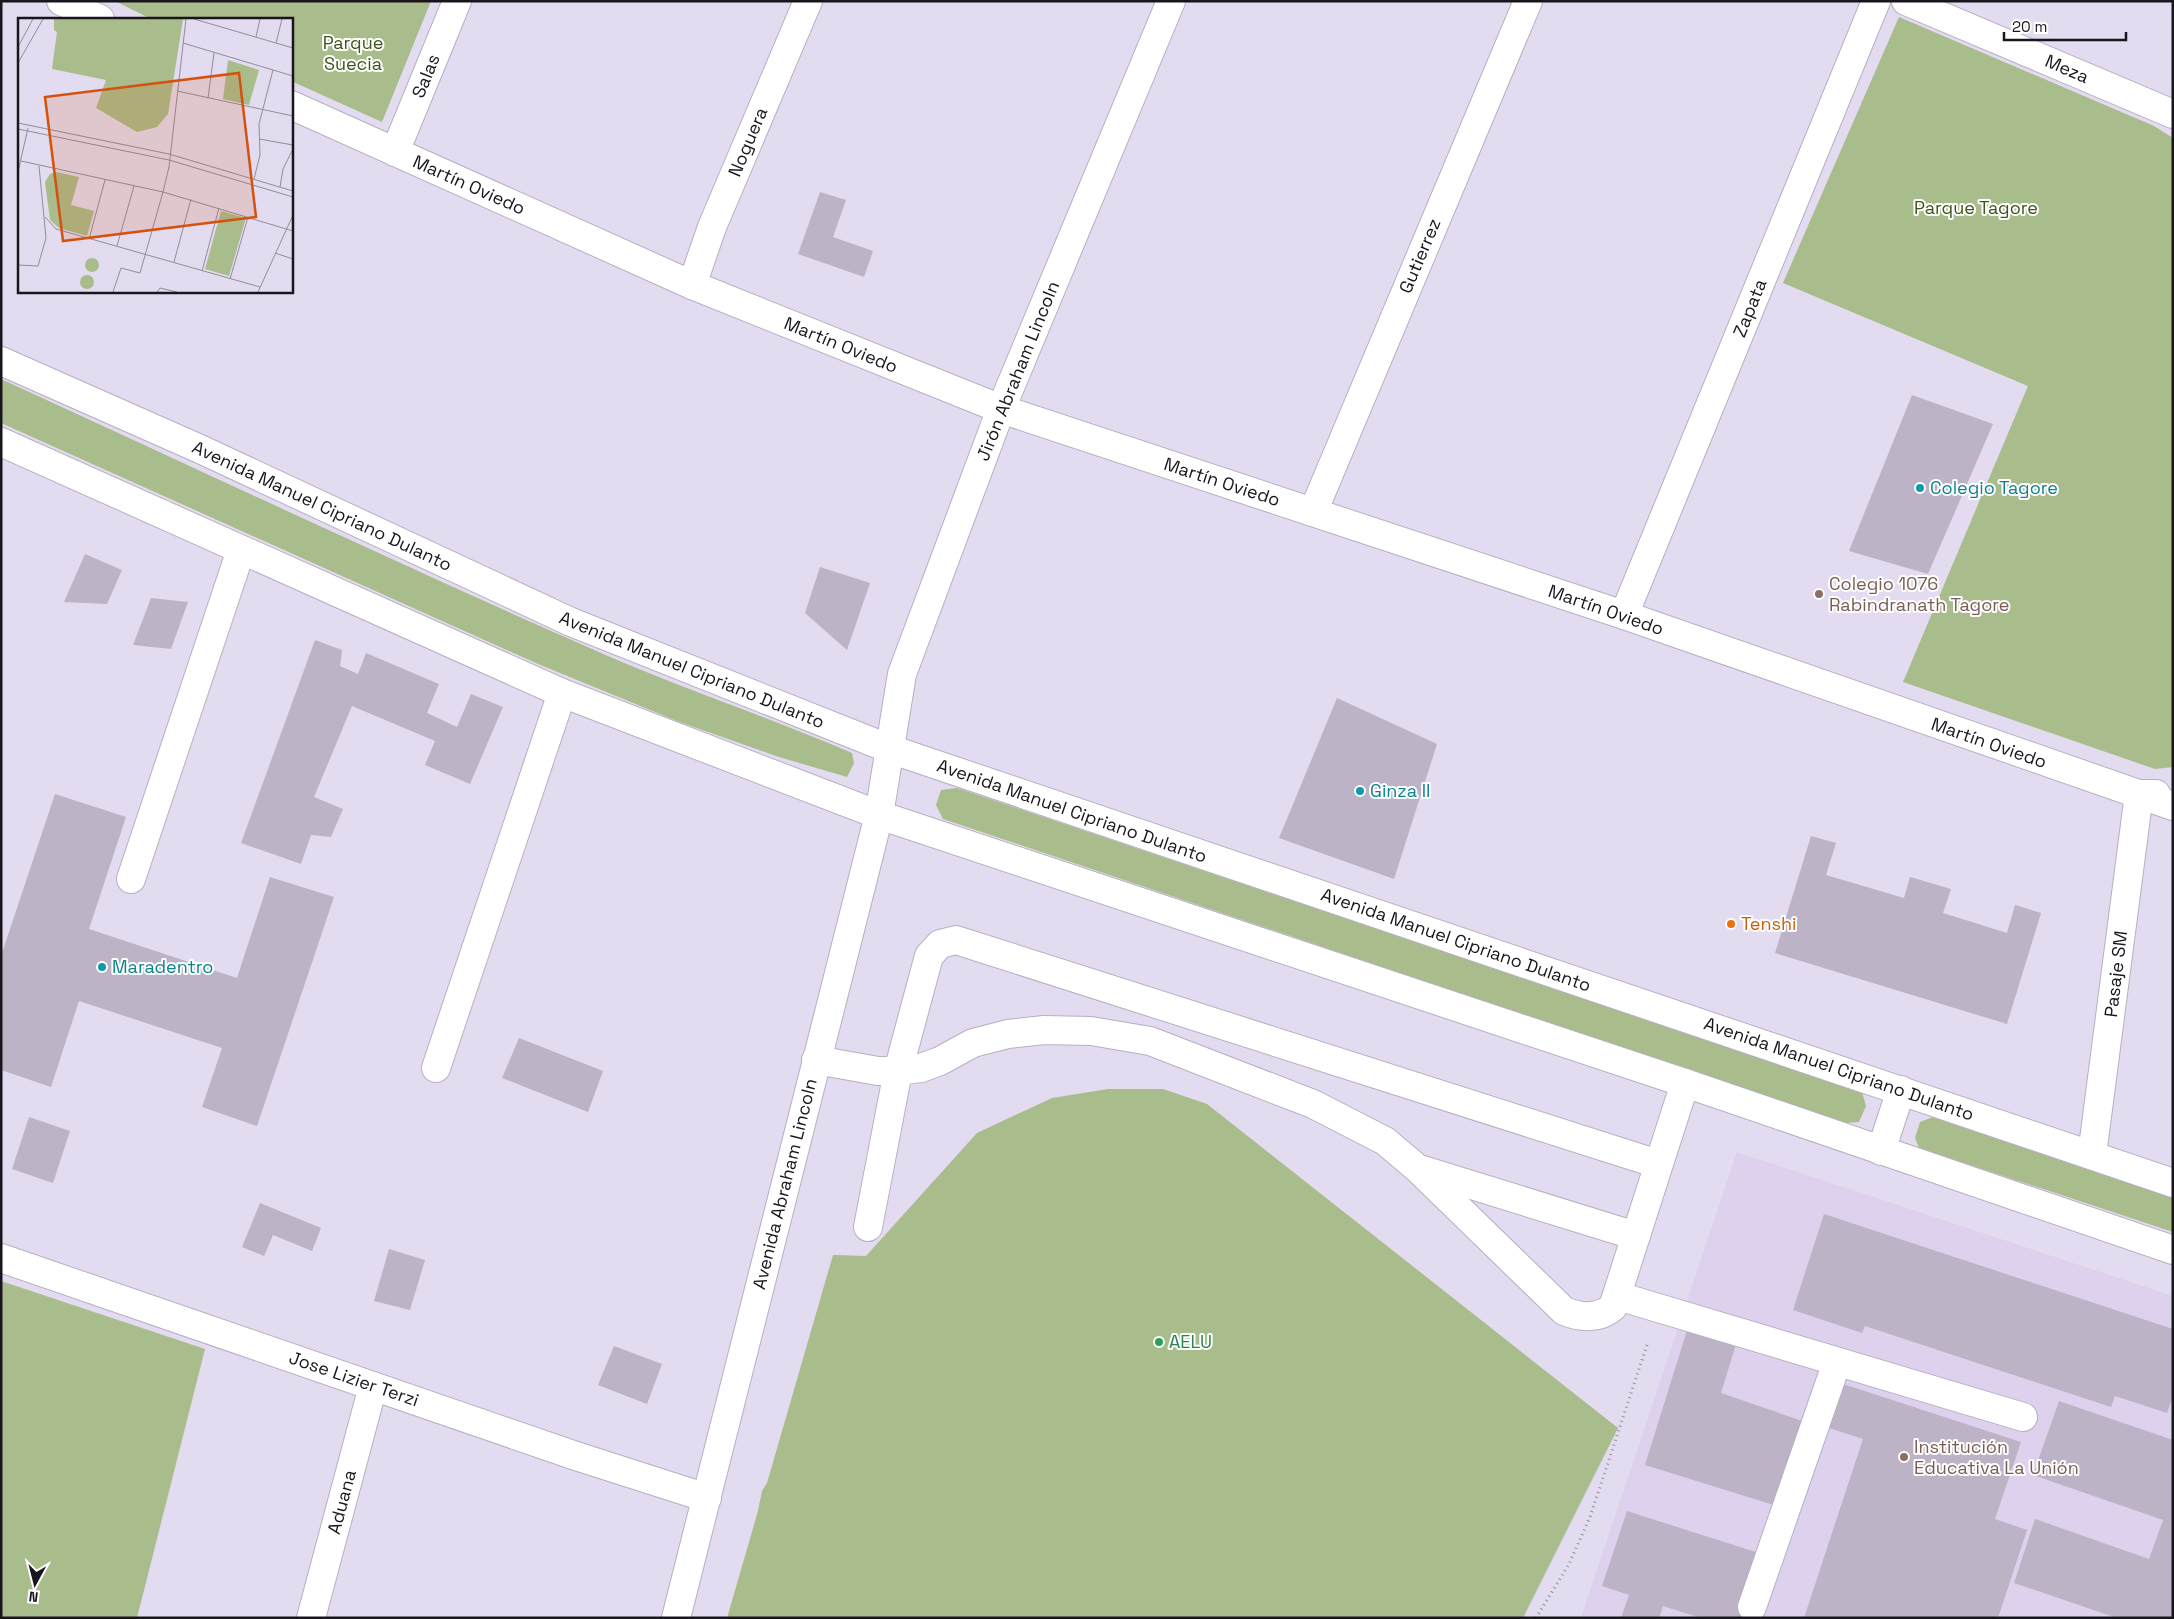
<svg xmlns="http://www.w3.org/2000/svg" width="2174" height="1619" font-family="'Space Grotesk',sans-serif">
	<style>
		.built { fill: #ddd1ed }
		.green { fill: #a9bc8b }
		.building { fill: #bcb3c7 }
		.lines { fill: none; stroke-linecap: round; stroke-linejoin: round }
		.minor-casing { stroke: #b7afc2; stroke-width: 30 }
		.major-casing { stroke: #b7afc2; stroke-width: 30 }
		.path { stroke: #918b99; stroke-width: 3; stroke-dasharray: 1 4; stroke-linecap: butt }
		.minor { stroke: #fff; stroke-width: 28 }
		.major { stroke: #fff; stroke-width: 28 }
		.culture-dot { fill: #0f9aa8; stroke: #fff; stroke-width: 2 }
		.education-dot { fill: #8d6e63; stroke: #fff; stroke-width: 2 }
		.food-dot { fill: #e8710a; stroke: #fff; stroke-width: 2 }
		.leisure-dot { fill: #2e9e5b; stroke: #fff; stroke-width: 2 }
		.labels { text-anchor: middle; stroke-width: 4; stroke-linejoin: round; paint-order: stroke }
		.park-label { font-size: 18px; fill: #405318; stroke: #fff }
		.street-label { font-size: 18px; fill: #18151c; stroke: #fff }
		.culture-label { font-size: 18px; fill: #0d838f; stroke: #fff; text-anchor: start }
		.education-label { font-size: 18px; fill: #785e54; stroke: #fff; text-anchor: start }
		.food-label { font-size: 18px; fill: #c56008; stroke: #fff; text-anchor: start }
		.leisure-label { font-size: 18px; fill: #27864d; stroke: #fff; text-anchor: start }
		.inset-road { fill: none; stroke: #928c9b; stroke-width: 1 }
		.view { fill: #d3520e; fill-opacity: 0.15; stroke: #d3520e; stroke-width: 2.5 }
		.inset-edge { fill: none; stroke: #18151c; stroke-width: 2.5 }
	</style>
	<rect width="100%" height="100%" fill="#e3dbef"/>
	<path class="built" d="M1737 1152 2173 1296V1618H1581Z"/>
	<g class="green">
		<path d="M115 1H431L382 122 291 81V19H151Z"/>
		<path d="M1899 17 2154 126 2173 138V767L2155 769 1903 682 2028 386 1783 283Z"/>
		<path d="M1 379C195 468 388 559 583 645 672 685 763 715 852 753L854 763 847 777 779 757 677 721 538 664 1 423Z"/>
		<path d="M957 788 1862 1092 1866 1106 1859 1122 1846 1123 943 819 936 805 941 790Z"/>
		<path d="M1108 1089H1163L1207 1104 1618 1428 1523 1618H727L758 1511 762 1491 767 1483 833 1255 866 1256 977 1133 1052 1098Z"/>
		<path d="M1933 1117 2173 1198V1232L1919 1148 1915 1138 1920 1122Z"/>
		<path d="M1 1281 205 1349 137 1618H1Z"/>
	</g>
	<g class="building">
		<path d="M820 192 846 200 833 237 873 251 864 277 798 254Z"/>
		<path d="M1912 395 1993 424 1928 574 1849 551Z"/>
		<path d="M85 554 122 570 107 604 64 602Z"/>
		<path d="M820 567 870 583 847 650 805 613Z"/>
		<path d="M151 598 188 602 171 649 133 645Z"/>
		<path d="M315 640 342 650 340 666 358 674 366 653 439 684 427 713 457 727 471 694 503 707 470 784 425 765 435 741 352 706 314 797 343 809 331 837 311 835 301 864 241 843Z"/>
		<path d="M1337 698 1437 744 1394 879 1279 838Z"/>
		<path d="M55 794 126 817 89 929 237 978 270 877 334 897 257 1126 202 1107 222 1048 79 1001 51 1087 1 1070V956Z"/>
		<path d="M1811 836 1836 843 1826 875 1904 898 1910 877 1951 889 1943 913 2007 933 2015 905 2041 913 2007 1024 1775 953Z"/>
		<path d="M519 1038 603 1071 588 1112 502 1078Z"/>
		<path d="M29 1117 70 1131 53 1183 12 1169Z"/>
		<path d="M260 1203 321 1228 312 1251 273 1235 264 1256 242 1247Z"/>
		<path d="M1824 1214 2173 1329V1396L2167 1413 2115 1396 2111 1407 1865 1326 1862 1333 1793 1310Z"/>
		<path d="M389 1249 425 1260 410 1310 374 1301Z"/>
		<path d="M1688 1327 1737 1341 1721 1393 1808 1423 1780 1507 1645 1465Z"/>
		<path d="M614 1346 662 1364 647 1404 598 1385Z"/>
		<path d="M1834 1381 2021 1442 1995 1519 2027 1530 1998 1618H1804L1863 1439 1820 1425Z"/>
		<path d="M2059 1401 2173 1440V1618H2117L2014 1583 2035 1519 2149 1559 2163 1520 2033 1475Z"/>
		<path d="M1627 1511 1765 1555 1744 1618H1701L1663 1606 1659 1618H1621L1629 1595 1602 1586Z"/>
	</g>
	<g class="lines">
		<g class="minor-casing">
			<g id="minor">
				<path d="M61 1 100 19"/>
				<path d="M1906 1 2173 114"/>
				<path d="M291 105 692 285 1001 409 1624 615 2173 806"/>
				<path d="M395 152 457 1"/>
				<path d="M692 285 712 227 808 1"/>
				<path d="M1313 512 1528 1"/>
				<path d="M1624 615 1876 1"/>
				<path d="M131 879 241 550"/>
				<path d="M816 1060 878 1071H898L921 1068 940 1061 973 1043 1008 1034 1044 1030 1091 1031 1150 1041 1313 1104 1385 1141 1417 1168 1564 1311C1581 1318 1599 1319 1613 1307L1685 1083"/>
				<path d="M436 1068 562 693"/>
				<path d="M2092 1155 2139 794H2156"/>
				<path d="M1423 1170 1636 1236"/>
				<path d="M868 1227 898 1071 929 956 940 944 956 940 1658 1164"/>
				<path d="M1 1258 576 1456 707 1498"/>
				<path d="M1618 1296 2023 1417"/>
				<path d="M1752 1607 1837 1362"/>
				<path d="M311 1618 373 1386"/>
				<path d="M676 1618 879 815 902 674 1001 409 1171 1"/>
			</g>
		</g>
		<g class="major-casing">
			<g id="major">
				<path d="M1 361 200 449 571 622 890 749 2173 1183"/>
				<path d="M1 442 562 693 879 815 1685 1083 2173 1250"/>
				<path d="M1881 1151 1901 1090"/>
			</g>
		</g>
		<path class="path" d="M1536 1618 1569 1564 1590 1517 1648 1342"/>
		<use href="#minor" class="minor"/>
		<use href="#major" class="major"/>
	</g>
	<g class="culture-dot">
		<circle cx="1920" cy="488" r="5"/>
		<circle cx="1360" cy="791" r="5"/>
		<circle cx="102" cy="967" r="5"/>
	</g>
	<g class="education-dot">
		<circle cx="1819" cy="594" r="5"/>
		<circle cx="1904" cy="1457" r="5"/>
	</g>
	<circle class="food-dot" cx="1731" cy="924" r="5"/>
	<circle class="leisure-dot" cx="1159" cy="1342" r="5"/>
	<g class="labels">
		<g class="park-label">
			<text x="353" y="49">Parque<tspan x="353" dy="21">Suecia</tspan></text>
			<text x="1976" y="214">Parque Tagore</text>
		</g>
		<g class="street-label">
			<text transform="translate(2067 69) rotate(23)" y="6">Meza</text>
			<text transform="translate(426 76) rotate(-68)" y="6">Salas</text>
			<text transform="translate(748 142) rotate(-67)" y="6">Noguera</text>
			<text transform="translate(469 185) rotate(24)" y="6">Martín Oviedo</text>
			<text transform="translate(1420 256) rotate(-67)" y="6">Gutierrez</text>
			<text transform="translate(1750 308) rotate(-68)" y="6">Zapata</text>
			<text transform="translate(841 345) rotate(22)" y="6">Martín Oviedo</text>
			<text transform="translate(1018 371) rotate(-68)" y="6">Jirón Abraham Lincoln</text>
			<text transform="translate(1222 482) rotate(18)" y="6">Martín Oviedo</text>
			<text transform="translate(322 506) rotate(25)" y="6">Avenida Manuel Cipriano Dulanto</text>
			<text transform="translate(1606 610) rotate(19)" y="6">Martín Oviedo</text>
			<text transform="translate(692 670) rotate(22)" y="6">Avenida Manuel Cipriano Dulanto</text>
			<text transform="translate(1989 743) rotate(19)" y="6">Martín Oviedo</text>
			<text transform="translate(1072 811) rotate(19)" y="6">Avenida Manuel Cipriano Dulanto</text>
			<text transform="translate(1456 940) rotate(19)" y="6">Avenida Manuel Cipriano Dulanto</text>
			<text transform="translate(2116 974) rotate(-83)" y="6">Pasaje SM</text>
			<text transform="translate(1839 1069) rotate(19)" y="6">Avenida Manuel Cipriano Dulanto</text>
			<text transform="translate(785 1184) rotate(-76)" y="6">Avenida Abraham Lincoln</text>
			<text transform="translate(354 1379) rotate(19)" y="6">Jose Lizier Terzi</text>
			<text transform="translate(342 1502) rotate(-75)" y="6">Aduana</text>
		</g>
		<g class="culture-label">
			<text x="1930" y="494">Colegio Tagore</text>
			<text x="1370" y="797">Ginza II</text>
			<text x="112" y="973">Maradentro</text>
		</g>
		<g class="education-label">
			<text x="1829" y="590">Colegio 1076<tspan x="1829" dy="21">Rabindranath Tagore</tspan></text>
			<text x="1914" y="1453">Institución<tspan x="1914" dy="21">Educativa La Unión</tspan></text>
		</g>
		<g class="food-label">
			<text x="1741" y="930">Tenshi</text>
		</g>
		<g class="leisure-label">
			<text x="1169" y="1348">AELU</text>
		</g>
	</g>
	<g transform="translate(18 18)">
		<rect width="275" height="275" fill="#e3dbef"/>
		<path d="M36 1H165L150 96 139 109 119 114 78 90 88 62 34 51 39 14 36 12ZM210 42 241 52 231 87 205 81ZM38 154 61 159 53 187 76 193 69 218 41 210 32 202 27 164 32 156ZM203 193 228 200 211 258 187 251ZM67 247a7 7 0 1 1 14 0a7 7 0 1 1-14 0ZM62 264a7 7 0 1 1 14 0a7 7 0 1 1-14 0Z" fill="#a9bc8b"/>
		<path class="inset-road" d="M176 1 275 30M238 19 242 1M165 25 275 58M258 25 264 1M0 29 15 1M0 45 25 1M159 73 275 98M190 80 196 35M0 105 151 136 275 173M0 111 151 142 275 179M241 121 275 127M3 143 145 174 275 213M0 154 10 110M236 161 242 137 241 106 255 52M262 169 265 151 275 131M27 199 38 211 242 269M71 221 87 162M99 228 116 168M257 235 275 241M156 244 173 181M0 247 20 248 28 220 21 148M184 253 201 190M212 261 230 199M95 274 103 250 122 255 145 174 151 149 168 1M139 274 142 270 159 274M240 274 275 197"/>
		<path class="view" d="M221 55 238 199 45 223 27 79Z"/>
		<rect width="275" height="275" class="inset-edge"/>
	</g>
	<rect width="2174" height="1619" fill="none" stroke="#18151c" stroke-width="5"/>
	<g transform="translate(35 1584) rotate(187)" stroke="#ffffff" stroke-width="4" paint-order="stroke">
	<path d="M0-4L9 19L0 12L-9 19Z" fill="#18151c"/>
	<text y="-8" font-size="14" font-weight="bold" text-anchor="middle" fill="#18151c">N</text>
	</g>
	<path d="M2004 32v8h122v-8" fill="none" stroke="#18151c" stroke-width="2.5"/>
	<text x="2012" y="32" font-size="15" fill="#18151c" stroke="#ffffff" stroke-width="4" paint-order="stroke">20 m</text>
</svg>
